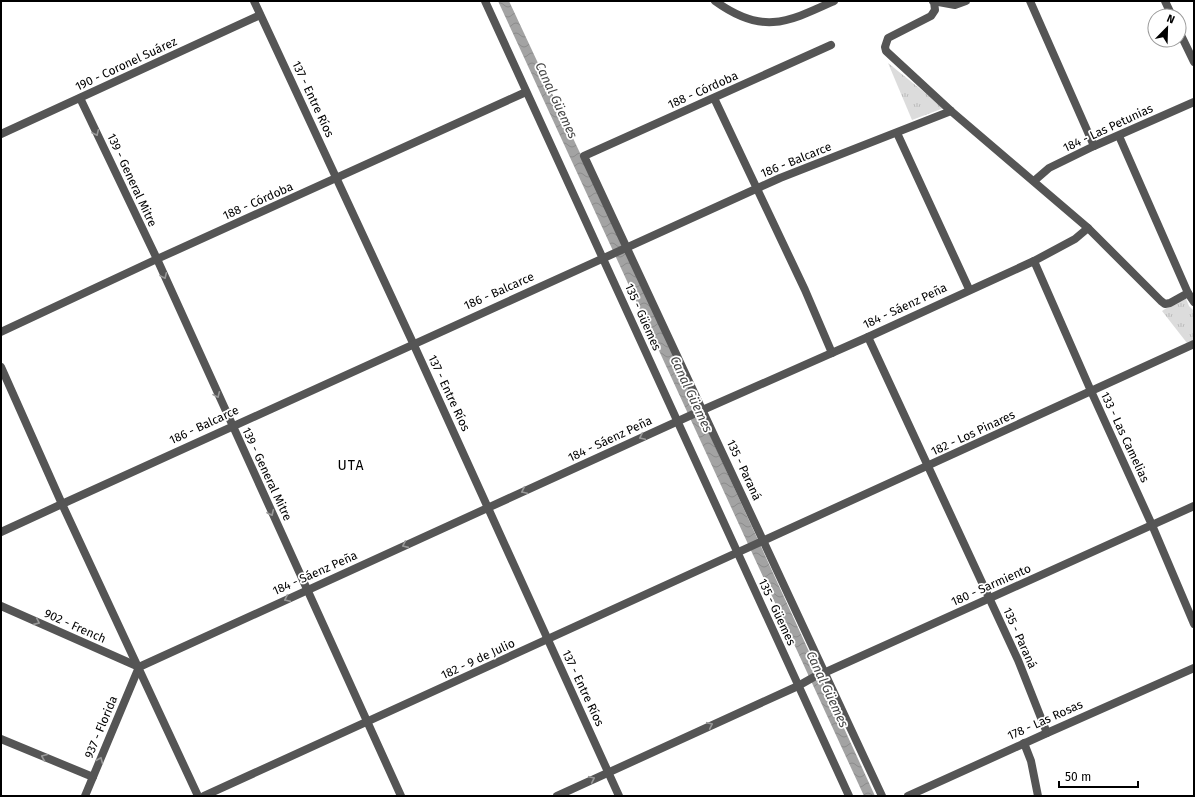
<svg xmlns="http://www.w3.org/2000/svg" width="1195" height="797" font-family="'Fira Sans',sans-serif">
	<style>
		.park { fill: url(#park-tufts) }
		.water { fill: url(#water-waves) }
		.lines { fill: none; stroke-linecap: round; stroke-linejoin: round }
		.minor { stroke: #555; stroke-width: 8 }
		.tertiary { stroke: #555; stroke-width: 8 }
		.oneway { stroke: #999 }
		.labels { text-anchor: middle; stroke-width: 3.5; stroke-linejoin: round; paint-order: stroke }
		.street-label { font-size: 12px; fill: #000; stroke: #fff }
		.water-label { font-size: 13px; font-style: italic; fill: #444; stroke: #fff }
		.quarter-label { font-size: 14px; letter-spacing: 1px; fill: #000; stroke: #fff }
	</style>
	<defs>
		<pattern id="park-tufts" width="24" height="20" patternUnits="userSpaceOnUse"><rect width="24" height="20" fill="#dcdcdc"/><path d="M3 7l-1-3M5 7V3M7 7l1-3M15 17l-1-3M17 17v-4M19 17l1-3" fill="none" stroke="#bbb"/></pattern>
		<pattern id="water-waves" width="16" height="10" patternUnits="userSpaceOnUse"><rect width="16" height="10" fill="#a3a3a3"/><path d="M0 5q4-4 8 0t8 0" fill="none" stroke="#8b8b8b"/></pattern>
	</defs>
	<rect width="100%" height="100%" fill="#fff"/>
	<g class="park">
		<path d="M888 63 944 108 912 120Z"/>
		<path d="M1185 296 1189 306 1194 311V340L1187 343 1162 311Z"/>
	</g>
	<path class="water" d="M498 1H509L636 273 875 796H864Z"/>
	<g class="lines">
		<g class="minor">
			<path d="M254 1 413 343 619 796"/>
			<path d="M485 1 849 796"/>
			<path d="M715 1C762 35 786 23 834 1"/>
			<path d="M933 1 955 5 966 1"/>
			<path d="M934 1 935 10 931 16 888 38 885 47 886 51 951 111 1088 228 1161 301 1165 304 1170 303 1188 293"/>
			<path d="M1030 1 1094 146"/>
			<path d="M1165 1 1172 16"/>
			<path d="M1179 31 1194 62"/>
			<path d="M831 45 584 156 882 796"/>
			<path d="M80 98 157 259 401 796"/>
			<path d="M714 98 805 290 832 353"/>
			<path d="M897 133 969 289"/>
			<path d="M1 134 260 15"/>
			<path d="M1119 136 1188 293 1194 302"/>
			<path d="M1034 181 1049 168 1094 146 1194 102"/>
			<path d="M1034 261 1091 391 1152 525 1194 624"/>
			<path d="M1 332 157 259 526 92"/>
			<path d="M868 337 1018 660 1047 733"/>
			<path d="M1 367 62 504 780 178 951 111"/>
			<path d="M1 606 139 667"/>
			<path d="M139 667 698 412 868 337 1034 261 1075 239 1088 228"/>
			<path d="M1 739 93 777"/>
			<path d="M1024 743 1031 761 1038 796"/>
			<path d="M85 796 139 667"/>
			<path d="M204 796 1194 344"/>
			<path d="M557 796 798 686 821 673 826 672 1194 506"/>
			<path d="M908 796 1047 733 1194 668"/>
		</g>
		<path class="tertiary" d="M1 532 62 504 198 796"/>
	</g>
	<defs><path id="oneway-chevron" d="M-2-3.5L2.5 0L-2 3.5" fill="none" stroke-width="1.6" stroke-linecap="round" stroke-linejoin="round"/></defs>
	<g class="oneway">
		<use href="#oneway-chevron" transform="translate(96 133) rotate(65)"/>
		<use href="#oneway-chevron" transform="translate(164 276) rotate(66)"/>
		<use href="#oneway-chevron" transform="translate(217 395) rotate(66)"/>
		<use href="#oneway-chevron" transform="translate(642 437) rotate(155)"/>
		<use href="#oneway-chevron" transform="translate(524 491) rotate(155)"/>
		<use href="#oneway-chevron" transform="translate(271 513) rotate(65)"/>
		<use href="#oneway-chevron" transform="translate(405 545) rotate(156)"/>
		<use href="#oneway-chevron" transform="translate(287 599) rotate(155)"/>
		<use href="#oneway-chevron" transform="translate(37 622) rotate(24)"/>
		<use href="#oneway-chevron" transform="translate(710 725) rotate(-25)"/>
		<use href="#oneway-chevron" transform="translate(44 757) rotate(-157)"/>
		<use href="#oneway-chevron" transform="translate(100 760) rotate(-67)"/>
		<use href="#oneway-chevron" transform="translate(592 779) rotate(-25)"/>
	</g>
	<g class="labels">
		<g class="street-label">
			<text transform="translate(126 64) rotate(-25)" y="4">190 - Coronel Suárez</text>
			<text transform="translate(703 90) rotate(-24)" y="4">188 - Córdoba</text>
			<text transform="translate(313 99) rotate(65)" y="4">137 - Entre Ríos</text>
			<text transform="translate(1108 128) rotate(-25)" y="4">184 - Las Petunias</text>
			<text transform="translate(796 160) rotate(-22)" y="4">186 - Balcarce</text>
			<text transform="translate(132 180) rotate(65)" y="4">139 - General Mitre</text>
			<text transform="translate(258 201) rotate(-24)" y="4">188 - Córdoba</text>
			<text transform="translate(499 291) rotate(-24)" y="4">186 - Balcarce</text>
			<text transform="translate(905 306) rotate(-25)" y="4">184 - Sáenz Peña</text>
			<text transform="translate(643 317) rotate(66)" y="4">135 - Güemes</text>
			<text transform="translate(449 393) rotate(65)" y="4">137 - Entre Ríos</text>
			<text transform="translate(204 425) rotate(-25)" y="4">186 - Balcarce</text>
			<text transform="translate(973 433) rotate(-25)" y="4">182 - Los Pinares</text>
			<text transform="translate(1125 437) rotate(65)" y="4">133 - Las Camelias</text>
			<text transform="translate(610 439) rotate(-25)" y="4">184 - Sáenz Peña</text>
			<text transform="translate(744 470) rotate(65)" y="4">135 - Paraná</text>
			<text transform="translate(267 474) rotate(65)" y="4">139 - General Mitre</text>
			<text transform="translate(315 573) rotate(-24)" y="4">184 - Sáenz Peña</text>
			<text transform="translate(991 585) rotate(-24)" y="4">180 - Sarmiento</text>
			<text transform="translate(777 612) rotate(65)" y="4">135 - Güemes</text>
			<text transform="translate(75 626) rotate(24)" y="4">902 - French</text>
			<text transform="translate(1020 638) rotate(66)" y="4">135 - Paraná</text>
			<text transform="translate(478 659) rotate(-25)" y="4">182 - 9 de Julio</text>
			<text transform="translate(583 688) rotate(65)" y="4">137 - Entre Ríos</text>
			<text transform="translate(1045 720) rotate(-24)" y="4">178 - Las Rosas</text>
			<text transform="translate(101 727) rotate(-67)" y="4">937 - Florida</text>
		</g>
		<g class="water-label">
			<text transform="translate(557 100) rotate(65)" y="5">Canal Güemes</text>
			<text transform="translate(692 394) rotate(65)" y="5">Canal Güemes</text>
			<text transform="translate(828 689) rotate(65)" y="5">Canal Güemes</text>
		</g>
		<g class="quarter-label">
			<text x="351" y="470">UTA</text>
		</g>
	</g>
	<rect width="1195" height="797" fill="none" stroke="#000000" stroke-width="4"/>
	<g transform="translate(1167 28) rotate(23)"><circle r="19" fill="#ffffff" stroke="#999999"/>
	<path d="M0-3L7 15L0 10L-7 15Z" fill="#000000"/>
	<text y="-6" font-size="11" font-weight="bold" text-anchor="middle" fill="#000000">N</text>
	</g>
	<path d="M1059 781v6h79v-6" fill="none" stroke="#000000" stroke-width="2"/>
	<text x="1065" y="781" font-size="12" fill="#000000" stroke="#ffffff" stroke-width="3" paint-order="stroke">50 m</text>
</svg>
